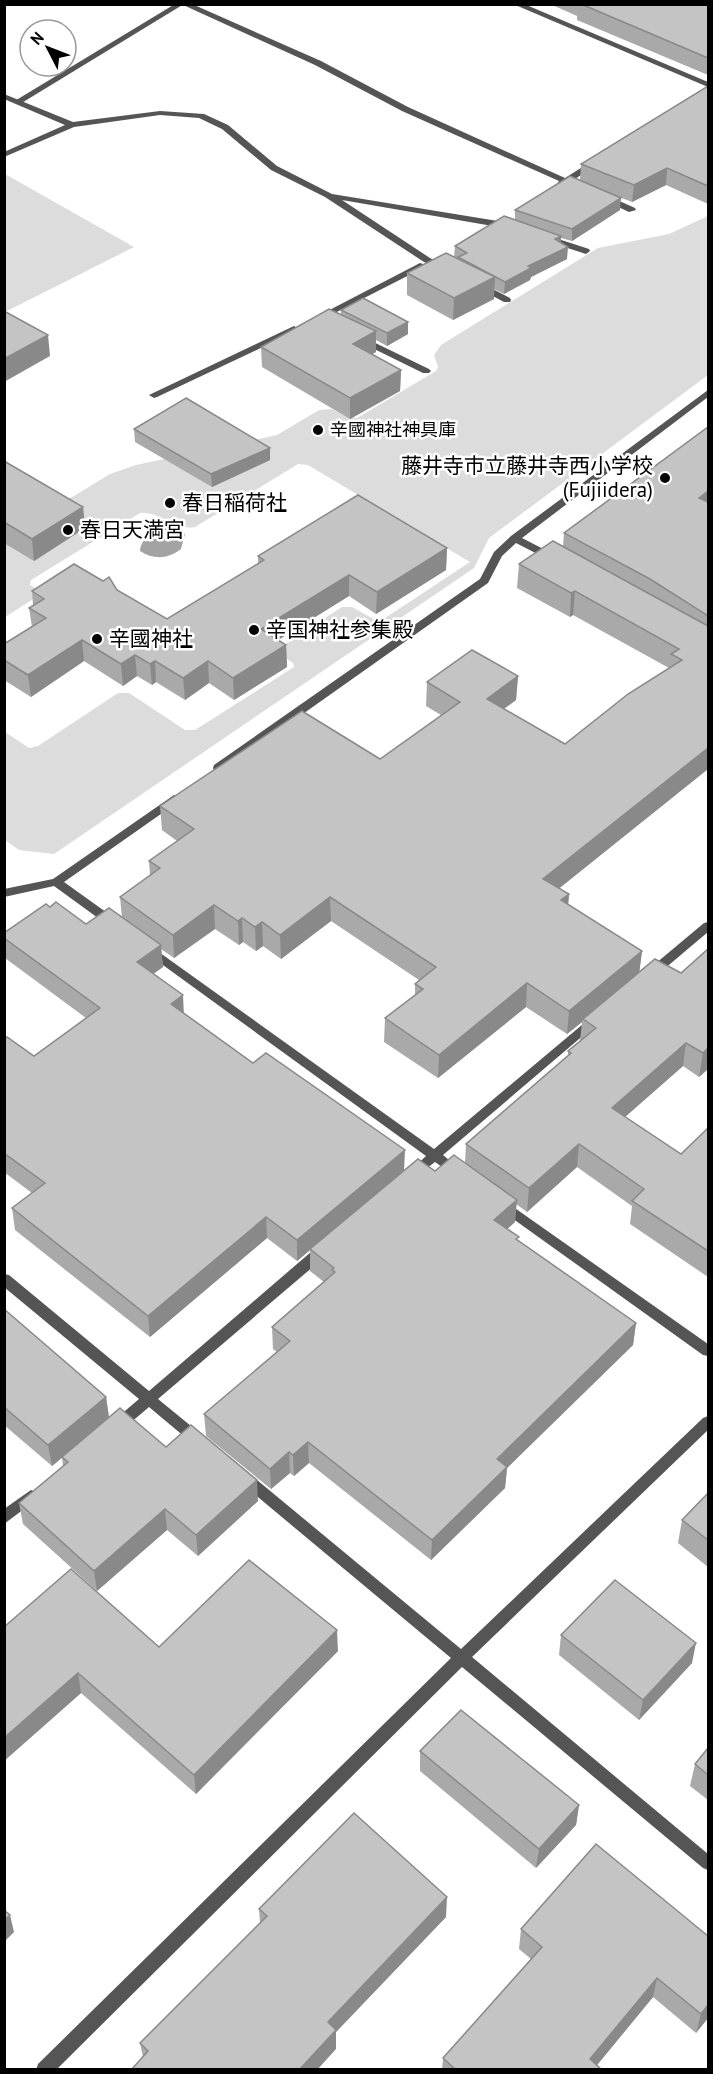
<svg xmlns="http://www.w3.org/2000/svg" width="713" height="2074" font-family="'PT Sans','Noto Sans JP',sans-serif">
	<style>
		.green { fill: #dcdcdc }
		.water { fill: #a3a3a3 }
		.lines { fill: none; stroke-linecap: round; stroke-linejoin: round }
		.pedestrian { fill: #555; fill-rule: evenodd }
		.minor { fill: #555; fill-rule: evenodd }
		.wall { fill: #a9a9a9; fill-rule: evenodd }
		.shaded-wall { fill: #898989 }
		.building { fill: #c4c4c4; stroke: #898989; stroke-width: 1.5 }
		.poi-dot { fill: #000; stroke: #fff; stroke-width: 2 }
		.labels { text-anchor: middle; stroke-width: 5; stroke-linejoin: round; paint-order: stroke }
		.far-poi-label { font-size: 18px; fill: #000; stroke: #fff; text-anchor: start }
		.poi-label { font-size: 21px; fill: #000; stroke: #fff; text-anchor: start }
	</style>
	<rect width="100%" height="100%" fill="#fff"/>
	<g class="green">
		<path d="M5 174 134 247 5 312Z"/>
		<path d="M708 216V375L489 538 474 568 54 854 19 850 5 840V732L29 748 38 746 118 693H129L185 730H195L294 667 293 663 277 652 279 648 342 607H352L379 622 470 562 308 465 298 464 195 527C175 531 160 511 140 513L31 580 30 585 40 591 38 596 5 617V538L110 474 136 465 277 435 319 410 332 409 347 417 357 418 436 371 438 367 434 355 441 345 598 248 669 234Z"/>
	</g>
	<path class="water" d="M161 528H170L185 534 181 549C168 559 154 560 140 551 140 541 151 532 161 528Z"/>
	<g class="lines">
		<g class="pedestrian">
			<path d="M175 4H184L20 104 13 102Z"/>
			<path d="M513 4H524L708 82V87Z"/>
		</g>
		<g class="minor">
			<path d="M181 4H192L321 61 408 107 565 178 592 161 599 163 572 181 582 185V189H576L566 184 558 186 557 184 559 181 402 111 315 65Z"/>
			<path d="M4 94 73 122 160 111 204 114 228 125 277 166 332 194 510 223 514 226 510 229 342 200 430 258 448 267 444 270 424 262 325 197 271 170 222 129 199 118 160 115 74 127 4 157V152L65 125 4 99Z"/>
			<path d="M606 195 635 208 636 210 629 212 603 200 602 198Z"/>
			<path d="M549 236 589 249 590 251 586 254 546 241 545 239Z"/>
			<path d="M420 263 423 264V268L323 319 320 320 316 317Z"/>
			<path d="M481 283 510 298 511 300 510 302H504L478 288 477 286Z"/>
			<path d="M294 326 299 329 297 331 157 397 154 398 149 395Z"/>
			<path d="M363 337 429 369 431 371 429 373H423L360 342 358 340Z"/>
			<path d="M708 390V397L522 538 555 555V559H547L516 543 502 556 488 583 222 771H214L213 768 214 765 480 579 494 552 511 536Z"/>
			<path d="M174 795 178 796 179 799 178 802 64 882 117 920 119 923 117 926H109L54 886 4 897V889L53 879Z"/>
			<path d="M708 922V932L657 975H649L647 972 649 969 704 923Z"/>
			<path d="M149 945 434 1149 589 1019H597L599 1022 443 1155 462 1171 460 1174H452L435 1162 414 1178 410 1176 408 1173 426 1156 145 952 143 949Z"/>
			<path d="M502 1199 708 1344V1356L703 1355 498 1208 496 1204 498 1200Z"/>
			<path d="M323 1245 328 1246 329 1250 328 1254 158 1399 202 1435 204 1439 202 1443 197 1445 192 1443 149 1407 122 1430 117 1432 112 1430 110 1426 112 1422 139 1399 4 1287V1274L9 1275 149 1391 318 1246Z"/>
			<path d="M708 1416V1430L472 1657 708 1854V1870L703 1868 462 1667 56 2070H36L38 2064 451 1658 241 1483 239 1479 241 1475 246 1473 251 1475 461 1649 703 1418Z"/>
			<path d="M31 1490 36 1492 38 1496 36 1500 4 1524V1509Z"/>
		</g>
	</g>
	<g class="wall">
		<path d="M550 4H708V75L577 20V16Z"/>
		<path d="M708 86V204L666 185 632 202 604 191 620 210 572 241 561 238V243L567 259 531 277 530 280 504 294 494 289V299L453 320 407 295V273L454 257 455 246 515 220V210L580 180 581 164Z"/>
		<path d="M341 310 408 334 387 346 376 340V352L372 354 401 370 400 391 350 419 262 367 261 347 341 314Z"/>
		<path d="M708 427V769L559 888 569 894 568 905 642 951 639 972 681 973 708 1069 699 1077 683 1066 625 1117 681 1154 708 1128V1277L630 1224 632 1206 577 1167 527 1212 516 1204 515 1222 507 1229 518 1240 636 1323 633 1345 507 1468 505 1488 431 1560 309 1463 294 1476 290 1473 271 1489 206 1436 204 1414 277 1352 273 1349 272 1327 324 1282 310 1271V1250L297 1261 267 1238 150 1337 15 1230 12 1208 32 1193 4 1172V1039L34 1056 86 1018 5 958H4V933L50 907 86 924 122 918 120 897 150 875 149 861 177 841 162 830 160 806 380 759 441 715 426 706 427 682 518 676 516 700 504 709 565 744 669 668 573 615 570 617 517 588 519 564 563 546 564 533ZM331 921 419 980 415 984V995L385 1018 384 1042 438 1078 526 1007 567 1034 582 1022 580 1041 568 1051V1057L466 1144 465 1163 435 1171 404 1170 253 1063 184 1013 153 974 163 967 161 949 174 958 215 929 239 945 243 942 256 951 263 946 281 959Z"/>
		<path d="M134 429 270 448V460L212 487 135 442Z"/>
		<path d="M4 461 83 507 85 528 34 561 4 543Z"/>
		<path d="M447 548 446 570 376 614 349 596 278 640 286 645 287 667 234 700 209 683 185 700 156 682 152 685 137 676 123 686 84 661 31 697 4 680V644L32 627 29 608 33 605 32 591 117 590 167 619 258 564V556Z"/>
		<path d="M4 1309 106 1397 109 1417 166 1447 258 1501 198 1556 167 1530 97 1591 23 1524 19 1503 63 1466 62 1458 52 1466 4 1425Z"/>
		<path d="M708 1493V1567L678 1543 682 1520Z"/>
		<path d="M4 1627 159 1647 338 1651 196 1794 81 1693 4 1761Z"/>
		<path d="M561 1635 692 1663 639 1720 559 1655Z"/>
		<path d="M708 1748V1800L690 1786 695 1764Z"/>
		<path d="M420 1751 579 1805 576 1825 536 1868 420 1771Z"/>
		<path d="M596 1844 708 2018 696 2033 653 1997 597 2065 602 2070H442L443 2058 531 1959 519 1949 521 1929Z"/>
		<path d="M259 1909 446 1917 336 2032V2049L143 2057 140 2043 260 1923Z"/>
	</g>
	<g class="shaded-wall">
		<path d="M667 168 666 185 632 202 634 185Z"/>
		<path d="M621 198 620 210 572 241V229Z"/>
		<path d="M561 236V248L555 239Z"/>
		<path d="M568 247 567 259 531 277 530 280 504 294 505 282 528 266Z"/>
		<path d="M495 277 494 299 453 320 454 298Z"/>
		<path d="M408 322V334L387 346V333Z"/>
		<path d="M376 331V352L353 365V344Z"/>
		<path d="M48 335 50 356 4 382V359Z"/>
		<path d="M401 370 400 391 350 419V398Z"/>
		<path d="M270 448V460L212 487 211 474Z"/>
		<path d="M708 491V513L699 498Z"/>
		<path d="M83 507 85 528 34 561 32 539Z"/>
		<path d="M447 548 446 570 376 614 377 592Z"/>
		<path d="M349 575V596L262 650 261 629Z"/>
		<path d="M575 591 573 615 570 617 571 593Z"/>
		<path d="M82 640 84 661 31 697 28 675Z"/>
		<path d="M286 645 287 667 234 700 233 678Z"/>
		<path d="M135 655 137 676 123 686 121 664Z"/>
		<path d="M155 661 156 682 152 685 150 664Z"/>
		<path d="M208 661 209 683 185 700 183 678Z"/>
		<path d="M518 676 516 700 485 722 487 699Z"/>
		<path d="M708 748V769L541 903 543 879Z"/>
		<path d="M569 894 567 918 561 900Z"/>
		<path d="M330 897 331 921 281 959 280 935Z"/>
		<path d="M214 905 215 929 174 958 173 935Z"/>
		<path d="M242 918 243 942 239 945 238 921Z"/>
		<path d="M262 922 263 946 256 951 255 927Z"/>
		<path d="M161 945 163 967 139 984 137 962Z"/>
		<path d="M642 951 639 975 583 1019 582 1022 567 1034 569 1011Z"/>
		<path d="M527 983 526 1007 438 1078 439 1055Z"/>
		<path d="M183 995 184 1017 171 1004Z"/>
		<path d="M686 1043 683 1066 609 1131 612 1108Z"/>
		<path d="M708 1048V1069L699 1077 703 1053Z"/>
		<path d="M579 1144 577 1167 527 1212 529 1188Z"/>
		<path d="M405 1150 404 1171 297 1261V1240Z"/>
		<path d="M517 1200 515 1222 493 1242 494 1220Z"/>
		<path d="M266 1217 267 1238 150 1337 148 1316Z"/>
		<path d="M636 1323 633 1345 507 1468 505 1488 431 1560 432 1540 497 1459Z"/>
		<path d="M106 1397 109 1418 52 1466 48 1445Z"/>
		<path d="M308 1442 309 1463 294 1476 293 1455Z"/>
		<path d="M289 1452 290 1473 271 1489 270 1469Z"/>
		<path d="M257 1480 258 1501 198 1556 196 1535Z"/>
		<path d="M165 1509 167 1530 97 1591 94 1571Z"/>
		<path d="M337 1630 338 1651 196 1794 194 1775Z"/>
		<path d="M696 1643 692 1663 639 1720 643 1700Z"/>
		<path d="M78 1673 81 1693 4 1761V1738Z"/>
		<path d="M579 1805 576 1825 536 1868 539 1849Z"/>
		<path d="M447 1897 446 1917 336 2032V2049L317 2070H299L328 2022Z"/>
		<path d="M10 1915 14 1932 4 1942V1920Z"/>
		<path d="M657 1978 653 1997 593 2070 590 2059Z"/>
		<path d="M708 2005V2018L696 2033 701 2014Z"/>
	</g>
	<g class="building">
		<path d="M581 4H708V58Z"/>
		<path d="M708 86V186L667 168 634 185 581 164Z"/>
		<path d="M570 176 621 198 572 229 515 210Z"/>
		<path d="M504 216 561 236 555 239 568 247 528 266 531 268 505 282 458 257 467 253 455 246Z"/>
		<path d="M446 253 495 277 454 298 407 273Z"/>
		<path d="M363 298 408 322 387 333 341 310Z"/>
		<path d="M329 309 376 331 353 344 401 370 350 398 261 347Z"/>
		<path d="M4 311 48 335 4 359Z"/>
		<path d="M186 398 270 448 211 474 134 429Z"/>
		<path d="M708 427V491L699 498 708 502V616L650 579 564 533Z"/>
		<path d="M4 461 83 507 32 539 4 522Z"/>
		<path d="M358 495 447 548 377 592 349 575 261 629 286 645 233 678 208 661 183 678 155 661 150 664 135 655 121 664 82 640 28 675 4 660V644L46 618 29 608 44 599 32 591 74 564 103 581 109 577 117 590 167 619 264 560 258 556Z"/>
		<path d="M553 541 708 626V748L543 879 569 894 561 900 642 951 569 1011 527 983 439 1055 385 1018 423 989 415 984 436 967 330 897 280 935 262 922 255 927 242 918 238 921 214 905 173 935 120 897 160 868 149 861 194 829 160 806 302 711 380 759 460 702 427 682 472 650 518 676 487 699 565 744 628 694 682 660 671 654 679 649 575 591 571 593 519 564Z"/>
		<path d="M56 902 86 924 109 908 161 945 137 962 183 995 171 1004 253 1063 266 1053 405 1150 297 1240 266 1217 148 1316 12 1208 45 1183 4 1153V1039L7 1037 34 1056 100 1008 4 938V933L46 904 50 907Z"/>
		<path d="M708 949V1048L703 1053 686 1043 612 1108 681 1154 708 1128V1251L632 1201 644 1189 579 1144 529 1188 466 1144 571 1053 568 1051 596 1028 583 1019 655 959 681 973Z"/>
		<path d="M454 1155 517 1200 494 1220 519 1237 516 1239 636 1323 497 1459 507 1467 432 1540 308 1442 293 1455 289 1452 270 1469 204 1414 290 1341 272 1327 335 1272 332 1270 334 1268 310 1249 418 1159 435 1171Z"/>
		<path d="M4 1309 106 1397 48 1445 4 1407Z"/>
		<path d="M120 1408 166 1447 191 1425 257 1480 196 1535 165 1509 94 1571 19 1503 68 1462 62 1457Z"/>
		<path d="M708 1493V1540L682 1520Z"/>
		<path d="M249 1560 337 1630 194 1775 78 1673 4 1738V1627L71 1569 159 1647Z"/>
		<path d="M615 1580 696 1643 643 1700 561 1635Z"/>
		<path d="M461 1710 579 1805 539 1849 420 1751Z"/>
		<path d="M708 1748V1775L695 1764Z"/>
		<path d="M354 1813 447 1897 328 2022 336 2030 299 2070H131L148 2051 140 2043 267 1916 259 1909Z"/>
		<path d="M596 1844 708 1936V2005L701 2014 657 1978 590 2059 602 2070H456L443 2058 542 1947 521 1929Z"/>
		<path d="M4 1910 10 1915 4 1920Z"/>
	</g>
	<g class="poi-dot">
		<circle cx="318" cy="430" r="6"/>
		<circle cx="665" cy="478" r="6"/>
		<circle cx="170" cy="503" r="6"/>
		<circle cx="68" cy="530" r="6"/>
		<circle cx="254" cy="630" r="6"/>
		<circle cx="97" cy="639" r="6"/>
	</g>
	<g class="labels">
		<g class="far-poi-label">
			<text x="330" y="436">辛國神社神具庫</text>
		</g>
		<g class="poi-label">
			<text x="653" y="473" text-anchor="end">藤井寺市立藤井寺西小学校<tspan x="653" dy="24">(Fujiidera)</tspan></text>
			<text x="182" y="510">春日稲荷社</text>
			<text x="80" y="537">春日天満宮</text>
			<text x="266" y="637">辛国神社参集殿</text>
			<text x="109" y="646">辛國神社</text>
		</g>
	</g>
	<rect width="713" height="2074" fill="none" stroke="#000000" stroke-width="12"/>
	<g transform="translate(48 48) rotate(312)"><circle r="28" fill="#ffffff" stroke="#999999" stroke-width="1.5"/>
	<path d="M0-4.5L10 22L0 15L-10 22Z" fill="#000000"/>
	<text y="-9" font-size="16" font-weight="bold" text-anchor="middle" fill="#000000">N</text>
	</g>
</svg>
